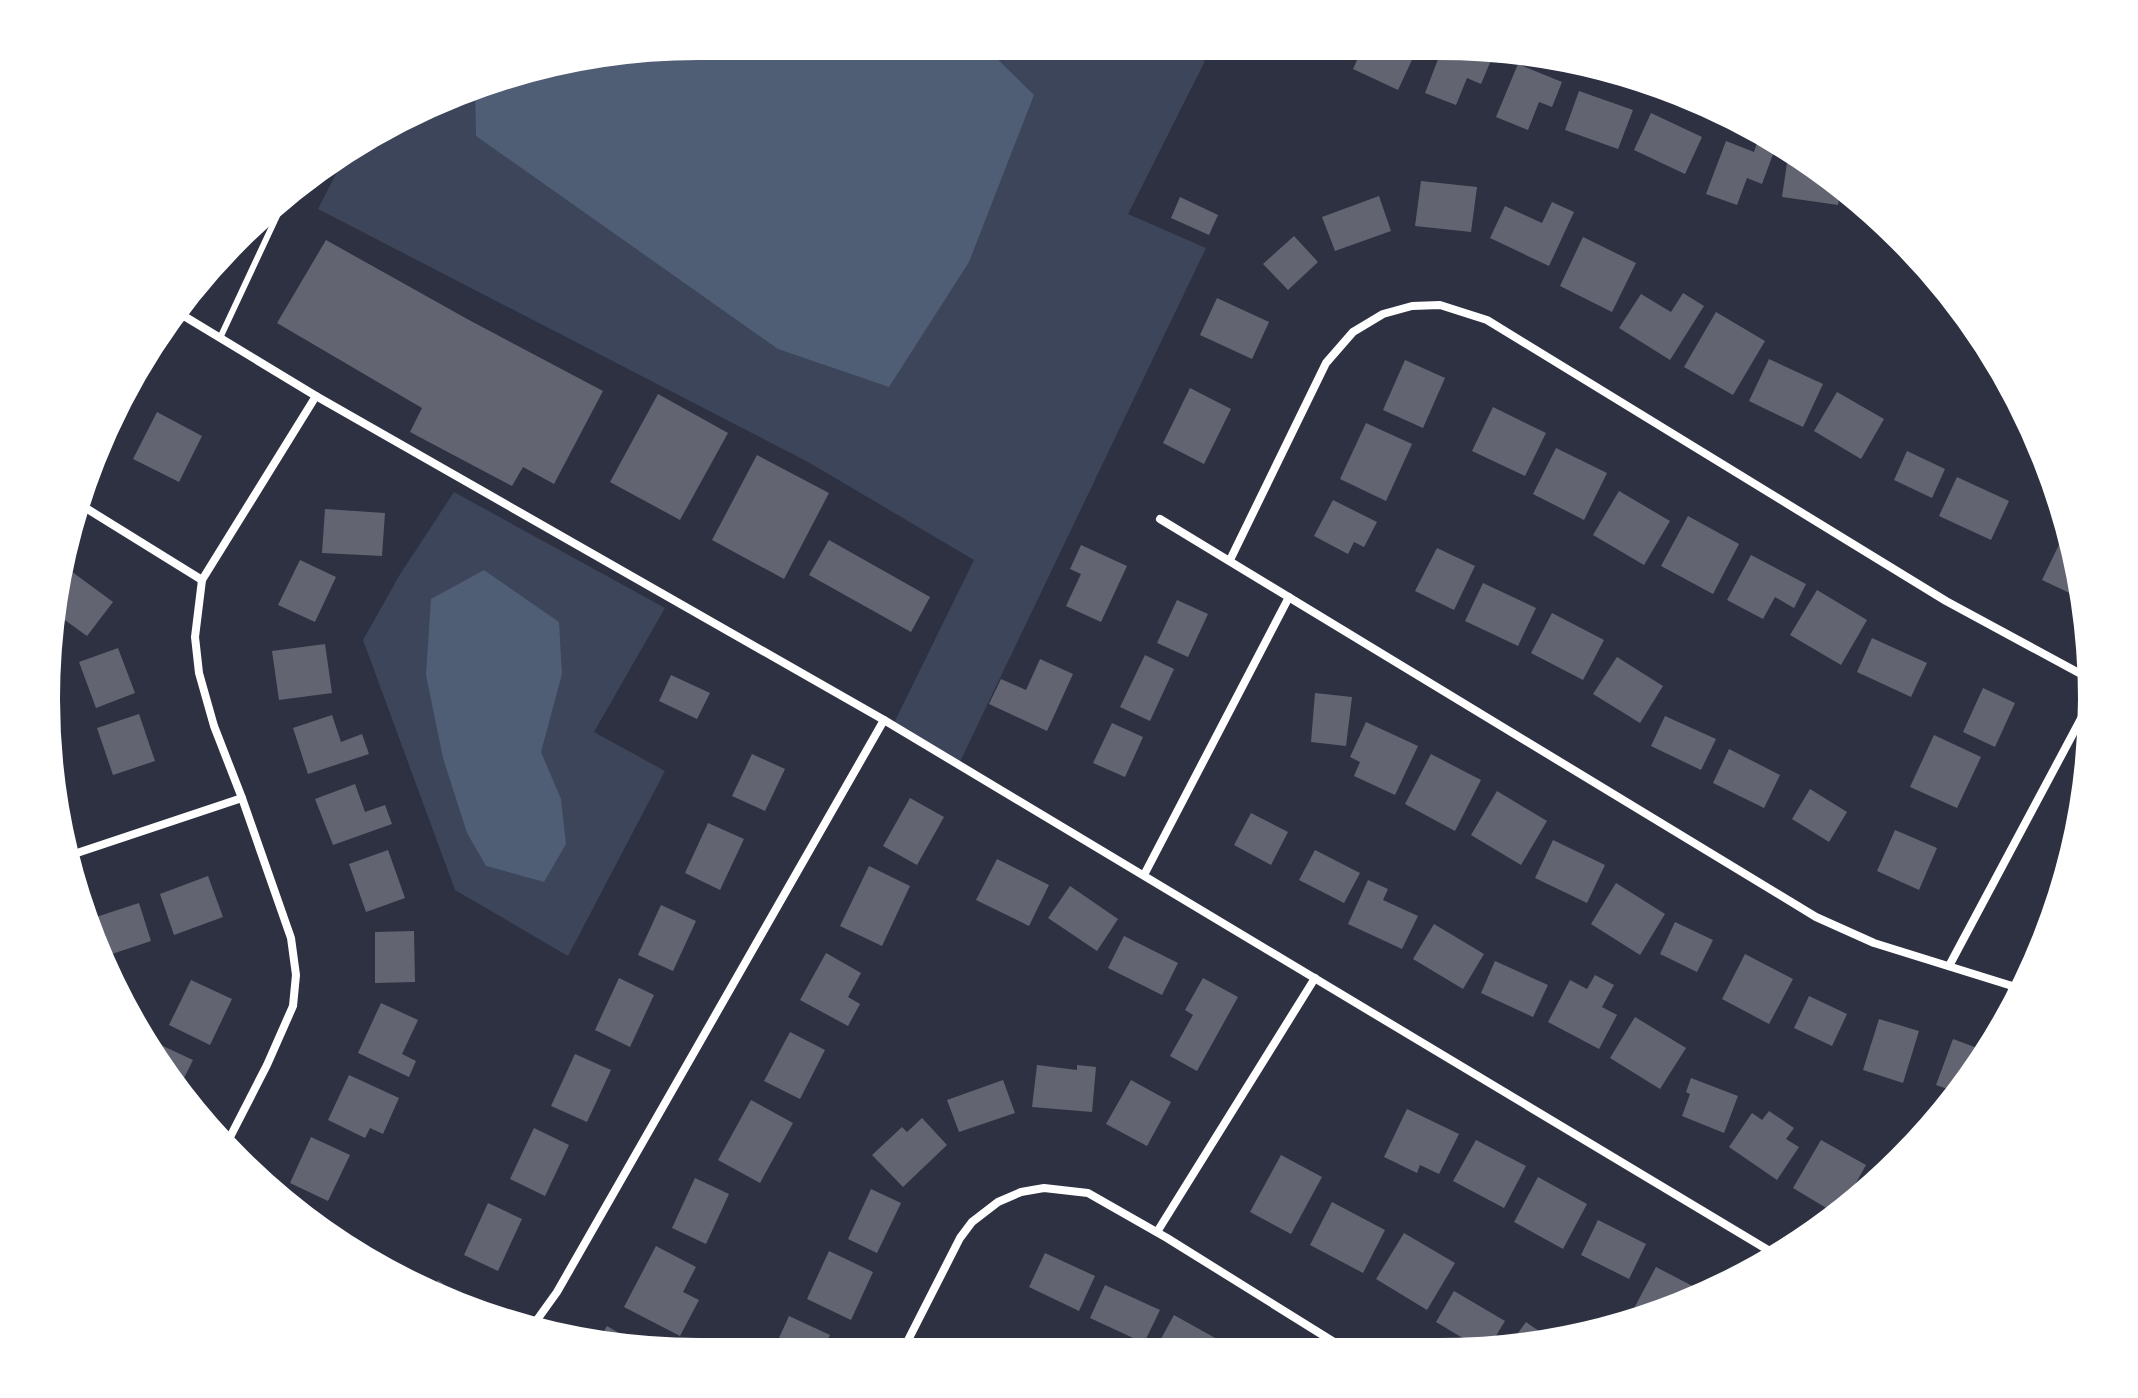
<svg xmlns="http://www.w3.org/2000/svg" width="2138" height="1398" font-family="Cabin,sans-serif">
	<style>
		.green { fill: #3c4559 }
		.water { fill: #4f5d75 }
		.building { fill: #626471 }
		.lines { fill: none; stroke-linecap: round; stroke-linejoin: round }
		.service { stroke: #fff; stroke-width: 6 }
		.minor { stroke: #fff; stroke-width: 8 }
		.rim { fill: none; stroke: #fff; stroke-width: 4 }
	</style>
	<rect width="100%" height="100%" fill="#2d3142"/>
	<g class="green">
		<path d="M699 44 1180 47 1205 61 1128 214 1206 248 957 768 891 729 974 560 808 462 318 209 349 148 489 79Z"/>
		<path d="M454 492 665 608 594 732 665 771 568 956 455 890 363 640 399 576Z"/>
	</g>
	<g class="water">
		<path d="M699 44 984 46 1034 95 969 262 889 387 778 349 476 136 475 85 489 79Z"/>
		<path d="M484 570 559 622 562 674 541 752 561 799 566 844 544 882 486 866 467 833 443 758 426 675 431 599Z"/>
	</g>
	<g class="building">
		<path d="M1362 49H1417L1398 90 1353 69Z"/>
		<path d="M1442 49H1470L1492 58 1481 84 1467 78 1456 105 1425 93Z"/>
		<path d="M1518 64 1562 82 1552 107 1539 102 1528 130 1496 117Z"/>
		<path d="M1579 91 1633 110 1618 149 1565 130Z"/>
		<path d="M1651 113 1702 137 1685 174 1634 150Z"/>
		<path d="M1758 140 1776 146 1762 184 1747 178 1737 205 1706 194 1726 141 1754 152Z"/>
		<path d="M1788 156 1797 157 1841 187 1838 205 1782 197Z"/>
		<path d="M1421 181 1477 187 1471 232 1415 226Z"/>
		<path d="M1379 196 1391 231 1335 251 1322 217Z"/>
		<path d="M1180 197 1218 215 1209 235 1171 218Z"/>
		<path d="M1552 202 1574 212 1549 266 1490 238 1505 206 1542 223Z"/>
		<path d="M1294 236 1318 262 1288 290 1263 264Z"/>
		<path d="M1583 237 1636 263 1612 312 1560 286Z"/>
		<path d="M326 240 469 320 603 391 554 484 523 467 512 486 410 432 422 408 277 323Z"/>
		<path d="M1683 293 1704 306 1670 360 1619 328 1641 294 1671 312Z"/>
		<path d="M1217 298 1269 322 1252 359 1200 335Z"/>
		<path d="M1716 312 1765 341 1733 395 1684 367Z"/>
		<path d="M1769 359 1823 384 1803 427 1749 401Z"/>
		<path d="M1405 360 1445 378 1423 428 1383 410Z"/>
		<path d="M1190 388 1231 409 1204 464 1163 443Z"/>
		<path d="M1837 392 1884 419 1861 459 1814 431Z"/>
		<path d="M125 394 132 397 115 435 104 430Z"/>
		<path d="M658 394 728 433 680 520 610 482Z"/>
		<path d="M1493 407 1546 433 1525 476 1472 451Z"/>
		<path d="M157 412 202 436 179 482 133 459Z"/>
		<path d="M1366 423 1412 444 1386 501 1340 479Z"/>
		<path d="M1556 448 1607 473 1584 520 1533 494Z"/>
		<path d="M1907 451 1945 469 1932 498 1894 480Z"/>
		<path d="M757 455 829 493 784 579 712 540Z"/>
		<path d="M1957 477 2009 501 1991 540 1939 516Z"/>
		<path d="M1619 491 1670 521 1644 565 1593 535Z"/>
		<path d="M1333 500 1377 522 1364 547 1354 542 1348 554 1314 536Z"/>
		<path d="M325 509 385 513 382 556 322 553Z"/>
		<path d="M1688 516 1739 544 1713 594 1661 566Z"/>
		<path d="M2067 528 2072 530 2081 586 2076 596 2042 580Z"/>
		<path d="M829 540 930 597 911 632 809 575Z"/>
		<path d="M1081 545 1127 566 1101 622 1066 606 1081 574 1070 569Z"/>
		<path d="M1437 548 1475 566 1454 610 1415 591Z"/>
		<path d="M1751 555 1806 584 1794 608 1775 597 1763 619 1727 600Z"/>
		<path d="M300 560 336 577 315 622 278 605Z"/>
		<path d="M71 571 113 602 87 636 55 613 62 583Z"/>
		<path d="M1483 583 1536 608 1518 646 1465 621Z"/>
		<path d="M1817 590 1867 620 1841 665 1790 635Z"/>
		<path d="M1177 600 1208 614 1188 657 1157 643Z"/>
		<path d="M1552 613 1604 640 1583 680 1531 653Z"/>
		<path d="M1872 638 1927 663 1911 697 1857 672Z"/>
		<path d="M325 644 332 693 279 700 272 651Z"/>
		<path d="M118 648 135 693 96 708 79 662Z"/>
		<path d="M1145 655 1174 669 1150 721 1120 707Z"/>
		<path d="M1617 657 1663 686 1640 723 1593 694Z"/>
		<path d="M1040 659 1073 674 1047 731 989 704 1001 679 1026 690Z"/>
		<path d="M671 675 710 693 697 719 659 701Z"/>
		<path d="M1983 688 2015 703 1995 747 1963 732Z"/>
		<path d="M1315 693 1352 697 1346 746 1311 742Z"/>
		<path d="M139 714 155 761 113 775 97 728Z"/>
		<path d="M332 715 341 742 362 734 369 754 308 774 293 728Z"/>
		<path d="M1665 716 1716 739 1701 770 1651 746Z"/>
		<path d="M1366 722 1418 746 1395 795 1354 776 1360 762 1350 757Z"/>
		<path d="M1112 723 1143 737 1125 777 1093 763Z"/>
		<path d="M1934 735 1981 757 1957 808 1910 787Z"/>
		<path d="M1729 749 1780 775 1764 808 1713 783Z"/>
		<path d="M752 754 785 769 765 811 732 796Z"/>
		<path d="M1431 754 1481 780 1455 831 1405 804Z"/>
		<path d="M355 784 365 812 385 805 392 824 333 845 315 799Z"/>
		<path d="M1810 789 1847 812 1829 842 1792 819Z"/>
		<path d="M1497 791 1547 821 1521 865 1471 835Z"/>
		<path d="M910 798 944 817 917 865 883 846Z"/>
		<path d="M1251 813 1288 832 1271 865 1234 845Z"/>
		<path d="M708 823 744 839 720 890 685 873Z"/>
		<path d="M1895 830 1937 848 1919 890 1877 871Z"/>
		<path d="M1553 840 1605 865 1587 903 1535 878Z"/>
		<path d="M388 850 405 898 366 912 349 864Z"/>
		<path d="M1315 850 1360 873 1344 903 1299 880Z"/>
		<path d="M997 859 1049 885 1029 926 976 900Z"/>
		<path d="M869 866 910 886 882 946 840 926Z"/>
		<path d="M208 876 223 917 174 935 160 894Z"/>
		<path d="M1368 880 1388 889 1383 900 1418 916 1402 949 1348 924Z"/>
		<path d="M1616 883 1665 914 1640 955 1591 924Z"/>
		<path d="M1070 886 1118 919 1097 951 1048 918Z"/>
		<path d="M139 903 151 941 103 957 90 919Z"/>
		<path d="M661 905 696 921 673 971 638 955Z"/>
		<path d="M1675 922 1713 940 1697 972 1660 954Z"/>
		<path d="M1434 924 1484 954 1463 989 1413 959Z"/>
		<path d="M414 931 415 982 375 983V932Z"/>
		<path d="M1124 936 1178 963 1162 995 1108 968Z"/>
		<path d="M826 953 861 973 848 997 860 1004 848 1026 800 1000Z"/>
		<path d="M1745 954 1793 979 1769 1024 1722 999Z"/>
		<path d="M1495 961 1548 985 1533 1017 1481 993Z"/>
		<path d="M1595 975 1614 985 1602 1007 1617 1015 1599 1049 1548 1022 1570 980 1587 989Z"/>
		<path d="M619 978 654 995 630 1047 595 1030Z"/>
		<path d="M1203 978 1238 997 1197 1071 1170 1056 1193 1015 1185 1010Z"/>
		<path d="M191 980 232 999 210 1045 169 1025Z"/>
		<path d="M1809 996 1847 1014 1832 1046 1794 1028Z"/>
		<path d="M381 1003 418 1020 402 1054 416 1061 409 1077 358 1053Z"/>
		<path d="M1635 1017 1686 1048 1660 1089 1610 1058Z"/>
		<path d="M1879 1019 1919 1031 1903 1083 1863 1070Z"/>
		<path d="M790 1032 825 1050 800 1099 764 1081Z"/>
		<path d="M148 1039 193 1060 180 1086 146 1043Z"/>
		<path d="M1953 1039 1988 1052 1959 1093 1936 1085Z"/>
		<path d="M575 1054 611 1070 587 1122 551 1106Z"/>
		<path d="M1037 1065 1077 1070V1065L1096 1067 1092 1112 1032 1107Z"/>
		<path d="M349 1075 399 1098 383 1134 370 1128 365 1138 328 1120Z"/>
		<path d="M1691 1078 1738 1096 1724 1133 1682 1116 1690 1094 1686 1092Z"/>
		<path d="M1003 1080 1015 1113 959 1132 947 1100Z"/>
		<path d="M1131 1080 1171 1102 1147 1146 1106 1124Z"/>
		<path d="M751 1100 793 1123 760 1183 718 1160Z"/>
		<path d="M1407 1109 1459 1134 1439 1174 1420 1165 1417 1173 1384 1157Z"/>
		<path d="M1769 1111 1794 1128 1786 1139 1799 1147 1777 1180 1729 1147 1752 1113 1762 1120Z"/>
		<path d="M922 1118 947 1145 903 1187 872 1155 902 1127 907 1132Z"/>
		<path d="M534 1128 569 1145 545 1196 510 1179Z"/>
		<path d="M311 1137 350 1155 328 1201 290 1183Z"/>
		<path d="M1476 1140 1526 1166 1504 1208 1453 1181Z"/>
		<path d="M1821 1140 1866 1165 1838 1215 1793 1188Z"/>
		<path d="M1281 1155 1322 1177 1291 1234 1250 1212Z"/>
		<path d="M1538 1177 1587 1204 1563 1249 1514 1222Z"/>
		<path d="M695 1178 729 1194 706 1244 672 1228Z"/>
		<path d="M871 1189 901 1203 877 1253 848 1239Z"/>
		<path d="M1332 1202 1385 1230 1363 1273 1310 1245Z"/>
		<path d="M488 1203 522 1219 498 1271 464 1255Z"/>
		<path d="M1598 1220 1646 1244 1629 1279 1581 1255Z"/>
		<path d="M1404 1233 1455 1263 1427 1310 1376 1279Z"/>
		<path d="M656 1246 696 1267 683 1292 699 1300 680 1336 624 1307Z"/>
		<path d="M829 1251 873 1272 851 1320 807 1299Z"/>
		<path d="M1045 1253 1095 1276 1079 1311 1029 1287Z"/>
		<path d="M1656 1267 1704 1292 1701 1297 1641 1319 1631 1314Z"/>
		<path d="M438 1280 471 1305 429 1293Z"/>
		<path d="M1105 1285 1160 1310 1144 1343 1090 1318Z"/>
		<path d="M1454 1291 1505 1321 1486 1352 1436 1322Z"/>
		<path d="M1174 1315 1226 1344 1222 1351H1161L1156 1348Z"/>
		<path d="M789 1316 830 1335 823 1349H774Z"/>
		<path d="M1526 1322 1553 1341 1507 1348Z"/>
		<path d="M607 1326 641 1346 640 1348H613L597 1343Z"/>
	</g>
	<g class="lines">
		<path class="service" d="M220 338 283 203"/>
		<g class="minor">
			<path d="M174 310 316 396 884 720 1778 1256"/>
			<path d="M81 505 202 580"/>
			<path d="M1160 519 1816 917 1874 943 2009 985 2022 991"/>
			<path d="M1230 560 1326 363 1353 332 1383 314 1412 306 1440 305 1487 320 1946 601 2092 680"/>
			<path d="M65 857 242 798"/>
			<path d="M1144 875 1289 597"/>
			<path d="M1949 966 2091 700"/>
			<path d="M227 1143 267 1065 293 1006 296 975 291 938 242 798 214 726 199 673 195 637 202 580 316 396"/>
			<path d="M1157 1232 1315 978"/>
			<path d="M534 1324 557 1292 884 720"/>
			<path d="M903 1350 960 1238 972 1222 998 1202 1021 1192 1044 1188 1088 1193 1167 1238 1350 1352"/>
		</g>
	</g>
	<path d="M0 0H2138V1398H0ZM699 58H1439A641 641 0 0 1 2080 699V699A641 641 0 0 1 1439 1340H699A641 641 0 0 1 58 699V699A641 641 0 0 1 699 58Z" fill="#fff" fill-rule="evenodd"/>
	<path class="rim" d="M699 58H1439A641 641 0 0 1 2080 699V699A641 641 0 0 1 1439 1340H699A641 641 0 0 1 58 699V699A641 641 0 0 1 699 58Z"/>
</svg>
